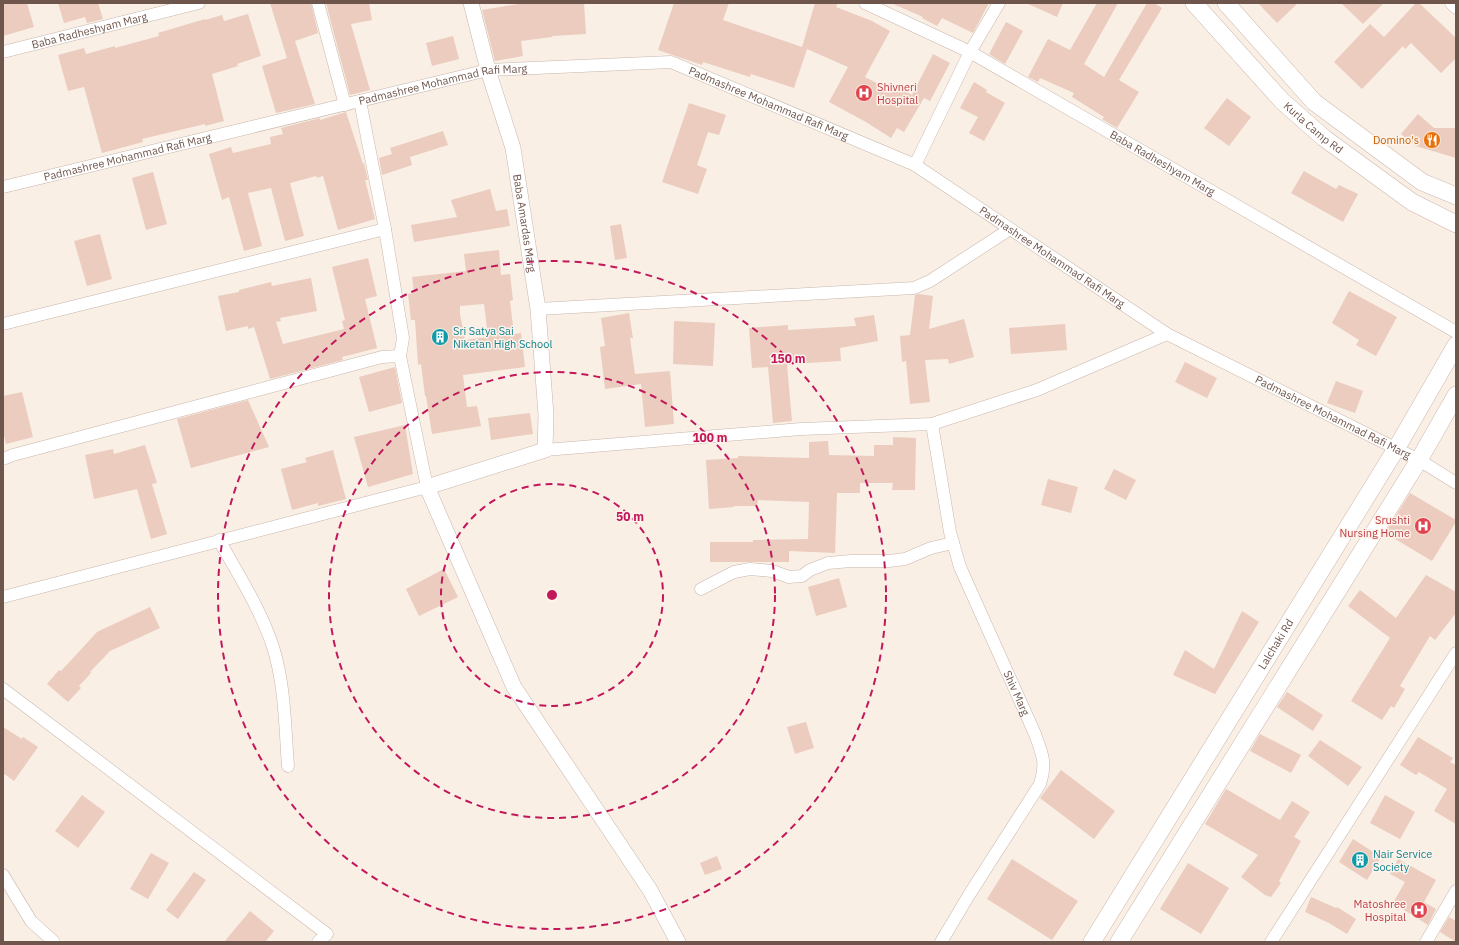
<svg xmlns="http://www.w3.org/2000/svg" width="1459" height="945" font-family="'IBM Plex Sans',sans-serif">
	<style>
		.building { fill: #ebccbf; fill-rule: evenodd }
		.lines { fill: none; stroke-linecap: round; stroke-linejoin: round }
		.minor-casing { stroke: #c9b6ac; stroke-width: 13 }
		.tertiary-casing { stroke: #c9b6ac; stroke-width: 16 }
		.secondary-casing { stroke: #ceb8ad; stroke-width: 18 }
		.minor { stroke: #fff; stroke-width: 12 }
		.tertiary { stroke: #fff; stroke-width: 15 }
		.secondary { stroke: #fff; stroke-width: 17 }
		.ring { fill: none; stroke: #c2185b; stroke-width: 2; stroke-dasharray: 7 5 }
		.labels { text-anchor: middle; stroke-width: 3; stroke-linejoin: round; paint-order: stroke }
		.street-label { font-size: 11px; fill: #6f564d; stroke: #fdf3ea }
		.health-label { font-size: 11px; fill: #be3a42; stroke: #fdf3ea; text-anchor: end }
		.food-label { font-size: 11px; fill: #c56008; stroke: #fdf3ea; text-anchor: end }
		.culture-label { font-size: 11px; fill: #0d838f; stroke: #fdf3ea; text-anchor: start }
		.centre { fill: #c2185b; stroke: #fdf3ea; stroke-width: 2 }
		.ring-label { font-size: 12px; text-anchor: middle; font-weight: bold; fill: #c2185b; stroke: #fdf3ea; stroke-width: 3; stroke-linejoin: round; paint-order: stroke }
	</style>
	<rect width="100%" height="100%" fill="#f9efe5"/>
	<g class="building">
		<path d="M3 3H27L34 27 3 36Z"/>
		<path d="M58 3H98L103 19 87 23 85 17 64 23Z"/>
		<path d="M270 3H311L318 33 295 41 315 104 276 113 262 66 287 58Z"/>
		<path d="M326 3H369L372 20 351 24 370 90 350 95Z"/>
		<path d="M524 3H584L586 34 552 36V37L521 41 523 56 495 61 482 10Z"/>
		<path d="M674 3H729L723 20 802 47 815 3H838L836 7 872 21 890 31 865 77 886 88 890 82 912 95 933 54 950 63 930 101 924 98 904 132 897 128 891 138 866 122 829 102 848 67 807 49 794 88 751 74 750 77 703 62 702 65 658 50Z"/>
		<path d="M891 3H989L973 33 942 18 937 26 922 18 923 17Z"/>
		<path d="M1026 3H1063L1057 17Z"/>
		<path d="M1097 3H1118L1084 64 1104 77 1147 3H1154L1162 8 1119 80 1139 92 1117 128 1102 119 1104 117 1072 97 1074 93 1040 78 1038 82 1028 77 1048 39 1070 50Z"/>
		<path d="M1258 3H1298L1277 23Z"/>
		<path d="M1341 3H1384L1363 24Z"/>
		<path d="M1416 3H1419L1456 38V58L1441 73 1411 43 1405 49 1403 46 1362 89 1334 62 1370 24 1384 37Z"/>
		<path d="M248 14 261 56 237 64 238 66 212 74 224 121 205 126V124L167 133 142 139 143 142 102 153 84 87 68 91 58 55 84 48 86 54 115 46V48L159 36 158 33 205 19V20L222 15 224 21Z"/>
		<path d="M1006 22 1023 31 1005 64 989 54Z"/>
		<path d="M453 36 459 59 432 66 426 43Z"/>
		<path d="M974 82 987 90 986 92 1005 103 984 141 969 133 978 117 960 108Z"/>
		<path d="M1227 98 1251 117 1229 146 1204 128Z"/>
		<path d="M689 103 726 115 719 135 708 132 697 165 707 169 698 194 662 182Z"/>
		<path d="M346 112 363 164 364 163 368 180H365L375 219 338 230 323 176 317 178 316 176 290 183 304 236 285 241 271 188 248 193 262 246 244 251 229 197 222 200 209 154 231 147 233 153 271 144 270 137 283 134 281 128 320 118V120Z"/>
		<path d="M1418 114 1434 128H1456V158L1416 146 1401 134Z"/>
		<path d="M443 131 448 145 410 157 412 165 382 175 379 158 392 154 390 148Z"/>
		<path d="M1304 171 1336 189 1339 185 1358 194 1343 222 1291 193Z"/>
		<path d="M153 172 167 224 146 230 132 178Z"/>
		<path d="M490 189 496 211 507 209 510 226 414 242 411 225 457 217 451 200Z"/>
		<path d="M621 224 627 258 615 260 610 226Z"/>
		<path d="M100 234 112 279 87 286 74 241Z"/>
		<path d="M499 250 501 275 510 274 513 300 510 301 514 334 521 333 525 367 463 375 467 407 477 406 481 426 432 434 426 396H425L421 364 418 365 415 320H411L408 294 414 293 412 277 466 271 464 254ZM484 304 488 337 465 340 460 314V306Z"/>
		<path d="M368 258 377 296 365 299 377 348 342 357 343 360 270 379 254 327 248 329V326L226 331 218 296 239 292V290L271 282 272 286 311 278 317 311 280 318 281 321 276 322 283 344 344 329 342 321 345 320 332 267Z"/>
		<path d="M1349 291 1397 317 1376 356 1356 345 1359 340 1332 323Z"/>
		<path d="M919 294 933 296 929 329 964 319 974 357 949 364 948 359 925 360 930 402 910 404 906 361 902 362 900 336 910 335 915 295Z"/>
		<path d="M629 313 633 338H630L635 374 670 371 674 424 645 427 641 384 605 389 600 347 605 346 601 318Z"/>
		<path d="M874 315 878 341 840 348 841 361 791 364V365H787L792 421 773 423 768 367 752 368 749 328 788 325V330L856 326 854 318Z"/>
		<path d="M674 321 715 323 713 366 673 364Z"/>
		<path d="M1065 324 1067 350 1011 354 1009 328Z"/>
		<path d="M1185 362 1217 378 1207 398 1175 382Z"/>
		<path d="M395 367 402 403 369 412 359 377Z"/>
		<path d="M1336 381 1363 391 1355 413 1327 403Z"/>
		<path d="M22 392 33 437 6 444 3 431V396Z"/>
		<path d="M248 400 269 447 191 468 177 419Z"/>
		<path d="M530 413 533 434 491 440 488 418Z"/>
		<path d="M405 425 413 474 368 487 354 437Z"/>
		<path d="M893 437 916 438 915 490H892L893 483H860V493H837L835 553 789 551V562H710V542H753V540L808 539 809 502 758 500 757 506H734V507L709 509 706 460 738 458V456L809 458V442L828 441 829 455 874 456V445H893Z"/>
		<path d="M145 445 157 483 152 484 167 534 151 539 137 489 94 499 85 455 113 449 114 454Z"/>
		<path d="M333 450 346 499 318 506V503L292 510 281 469 307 462 305 458Z"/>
		<path d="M1114 469 1136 480 1126 500 1104 489Z"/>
		<path d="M1048 479 1078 487 1071 513 1041 505Z"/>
		<path d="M1410 493 1456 520V522L1432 561 1385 533Z"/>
		<path d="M444 569 458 597 419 616 406 589Z"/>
		<path d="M1426 575 1456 592V613L1435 640 1430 636 1400 686 1405 689 1394 708 1391 706 1382 720 1351 701 1390 638 1348 606 1360 590 1396 618Z"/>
		<path d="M839 578 847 607 816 616 808 587Z"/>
		<path d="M150 607 160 628 110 651 90 672 91 673 79 686 81 688 68 702 47 684 59 670 61 671 76 655 97 632Z"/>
		<path d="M1242 611 1259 622 1215 694 1173 675 1185 650 1214 669Z"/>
		<path d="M1287 692 1323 715 1313 731 1277 707Z"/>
		<path d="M806 722 814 748 795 754 787 727Z"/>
		<path d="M3 727 22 739 23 737 38 747 14 781 3 773Z"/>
		<path d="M1260 734 1301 755 1291 773 1250 751Z"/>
		<path d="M1418 737 1453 758 1450 762 1456 765V824L1434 811 1447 789 1419 772 1416 775 1400 765Z"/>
		<path d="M1320 740 1362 767 1348 786 1308 756Z"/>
		<path d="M1061 770 1115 811 1094 839 1040 798Z"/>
		<path d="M1226 789 1280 820 1292 801 1310 812 1294 837 1301 841 1279 881 1281 883 1271 897 1265 895 1241 877 1258 855 1205 824Z"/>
		<path d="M82 795 105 812 78 848 55 831Z"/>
		<path d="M1385 795 1415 812 1400 839 1370 823Z"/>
		<path d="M1353 839 1381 857 1367 880 1339 862Z"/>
		<path d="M151 853 169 863 148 899 130 889Z"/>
		<path d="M717 856 722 869 705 875 700 863Z"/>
		<path d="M1012 859 1078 901 1052 940 987 899Z"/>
		<path d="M1398 859 1436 880 1424 902 1436 909 1428 925 1393 903 1405 882 1390 874Z"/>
		<path d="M1188 863 1229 888 1201 934 1160 909Z"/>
		<path d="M194 872 206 880 178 919 166 910Z"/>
		<path d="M1311 897 1336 908 1337 907 1356 919 1347 934 1329 923 1305 912Z"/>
		<path d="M250 911 274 931 265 942H224Z"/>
		<path d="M1449 917 1456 921V942L1440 932Z"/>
	</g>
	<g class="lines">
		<g class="minor-casing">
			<g id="minor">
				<path d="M318 3 345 105"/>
				<path id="s1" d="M865 3 970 52 1456 332"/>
				<path d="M1451 3 1456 8"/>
				<path id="s2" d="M3 52 199 3"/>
				<path d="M915 165 970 52 999 3"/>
				<path id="s3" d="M3 187 488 70 671 62 915 165 1167 334 1419 460 1456 483"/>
				<path d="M538 309 914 288 930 281 1010 229"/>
				<path d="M3 324 385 229"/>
				<path id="s4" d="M932 424 950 532 960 567 1035 734C1042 754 1047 762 1040 784L969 895 941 942"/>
				<path d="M545 450 801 429 932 424 1037 390 1167 334"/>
				<path d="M3 459 13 455 382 357 400 356"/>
				<path d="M219 540C238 574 261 610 273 647 285 685 285 727 288 766"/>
				<path d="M701 589 734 572 750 569 772 571 789 577 802 576 810 570 828 563 851 561H889L905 559 931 548 953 543"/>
				<path d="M3 597 427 487 400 356 403 338 385 229 360 101"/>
				<path d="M3 689 327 934 318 942"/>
				<path d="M3 875 31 921 54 942"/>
				<path d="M1271 942 1456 653"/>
				<path d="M1426 942 1456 891"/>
			</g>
		</g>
		<g class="tertiary-casing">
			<g id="tertiary">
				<path id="s5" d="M471 3 488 70 513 148 538 309 546 415 545 450 427 487 514 687 650 890 678 942"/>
			</g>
		</g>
		<g class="secondary-casing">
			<g id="secondary">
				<path id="s6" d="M1194 3 1282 101 1324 138 1412 202 1456 224"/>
				<path d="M1226 3 1314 102 1422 182 1456 196"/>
				<path id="s7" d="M1092 942 1396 449 1456 345"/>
				<path d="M1119 942 1419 460 1456 395"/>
			</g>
		</g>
		<use href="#minor" class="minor"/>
		<use href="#tertiary" class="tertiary"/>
		<use href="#secondary" class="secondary"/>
	</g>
	<g class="ring">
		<circle cx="552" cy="595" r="111"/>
		<circle cx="552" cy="595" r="223"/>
		<circle cx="552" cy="595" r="334"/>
	</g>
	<defs>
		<g id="hospital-disc" transform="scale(0.9)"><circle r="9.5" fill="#e0444e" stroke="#fdf3ea"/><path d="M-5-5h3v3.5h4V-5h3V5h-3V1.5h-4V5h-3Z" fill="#fff"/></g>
		<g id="restaurant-disc" transform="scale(0.9)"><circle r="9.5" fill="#e8710a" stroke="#fdf3ea"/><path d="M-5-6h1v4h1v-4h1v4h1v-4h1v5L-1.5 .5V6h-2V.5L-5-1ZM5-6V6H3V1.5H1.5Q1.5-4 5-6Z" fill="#fff"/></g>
		<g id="building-disc" transform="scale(0.9)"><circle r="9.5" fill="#0f9aa8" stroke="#fdf3ea"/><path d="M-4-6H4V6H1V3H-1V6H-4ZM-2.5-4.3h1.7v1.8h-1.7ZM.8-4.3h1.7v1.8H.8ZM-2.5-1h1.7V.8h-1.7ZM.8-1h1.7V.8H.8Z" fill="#fff"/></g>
	</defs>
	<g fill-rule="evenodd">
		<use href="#hospital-disc" x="864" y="93"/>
		<use href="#restaurant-disc" x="1432" y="140"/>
		<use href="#building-disc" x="440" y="337"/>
		<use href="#hospital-disc" x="1423" y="526"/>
		<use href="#building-disc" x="1360" y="860"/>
		<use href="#hospital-disc" x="1419" y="910"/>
	</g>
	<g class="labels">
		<g class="street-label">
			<text dy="4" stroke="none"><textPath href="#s2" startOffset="89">Baba Radheshyam Marg</textPath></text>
			<text dy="4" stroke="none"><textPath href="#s3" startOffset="452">Padmashree Mohammad Rafi Marg</textPath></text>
			<text dy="4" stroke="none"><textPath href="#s3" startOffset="788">Padmashree Mohammad Rafi Marg</textPath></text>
			<text dy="4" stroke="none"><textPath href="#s6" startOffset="173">Kurla Camp Rd</textPath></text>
			<text dy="4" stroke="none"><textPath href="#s3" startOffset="128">Padmashree Mohammad Rafi Marg</textPath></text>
			<text dy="4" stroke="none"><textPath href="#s1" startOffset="338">Baba Radheshyam Marg</textPath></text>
			<text dy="4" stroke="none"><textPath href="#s5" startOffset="227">Baba Amardas Marg</textPath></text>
			<text dy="4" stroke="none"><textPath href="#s3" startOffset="1112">Padmashree Mohammad Rafi Marg</textPath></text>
			<text dy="4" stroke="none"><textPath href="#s3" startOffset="1436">Padmashree Mohammad Rafi Marg</textPath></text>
			<text dy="4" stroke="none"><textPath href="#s7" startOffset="350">Lalchaki Rd</textPath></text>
			<text dy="4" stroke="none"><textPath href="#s4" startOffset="284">Shiv Marg</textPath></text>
		</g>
		<g class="health-label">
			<text x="877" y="91" text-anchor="start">Shivneri<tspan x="877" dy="13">Hospital</tspan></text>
			<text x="1410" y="524">Srushti<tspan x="1410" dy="13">Nursing Home</tspan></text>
			<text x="1406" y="908">Matoshree<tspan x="1406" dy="13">Hospital</tspan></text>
		</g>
		<g class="food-label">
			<text x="1419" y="144">Domino's</text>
		</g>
		<g class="culture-label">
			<text x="453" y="335">Sri Satya Sai<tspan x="453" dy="13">Niketan High School</tspan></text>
			<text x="1373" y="858">Nair Service<tspan x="1373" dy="13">Society</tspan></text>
		</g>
	</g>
	<circle cx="552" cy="595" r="6" class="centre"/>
	<g class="ring-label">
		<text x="788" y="363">150 m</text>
		<text x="710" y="442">100 m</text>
		<text x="630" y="521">50 m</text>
	</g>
	<rect width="1459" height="945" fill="none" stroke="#6f564d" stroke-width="8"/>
</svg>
